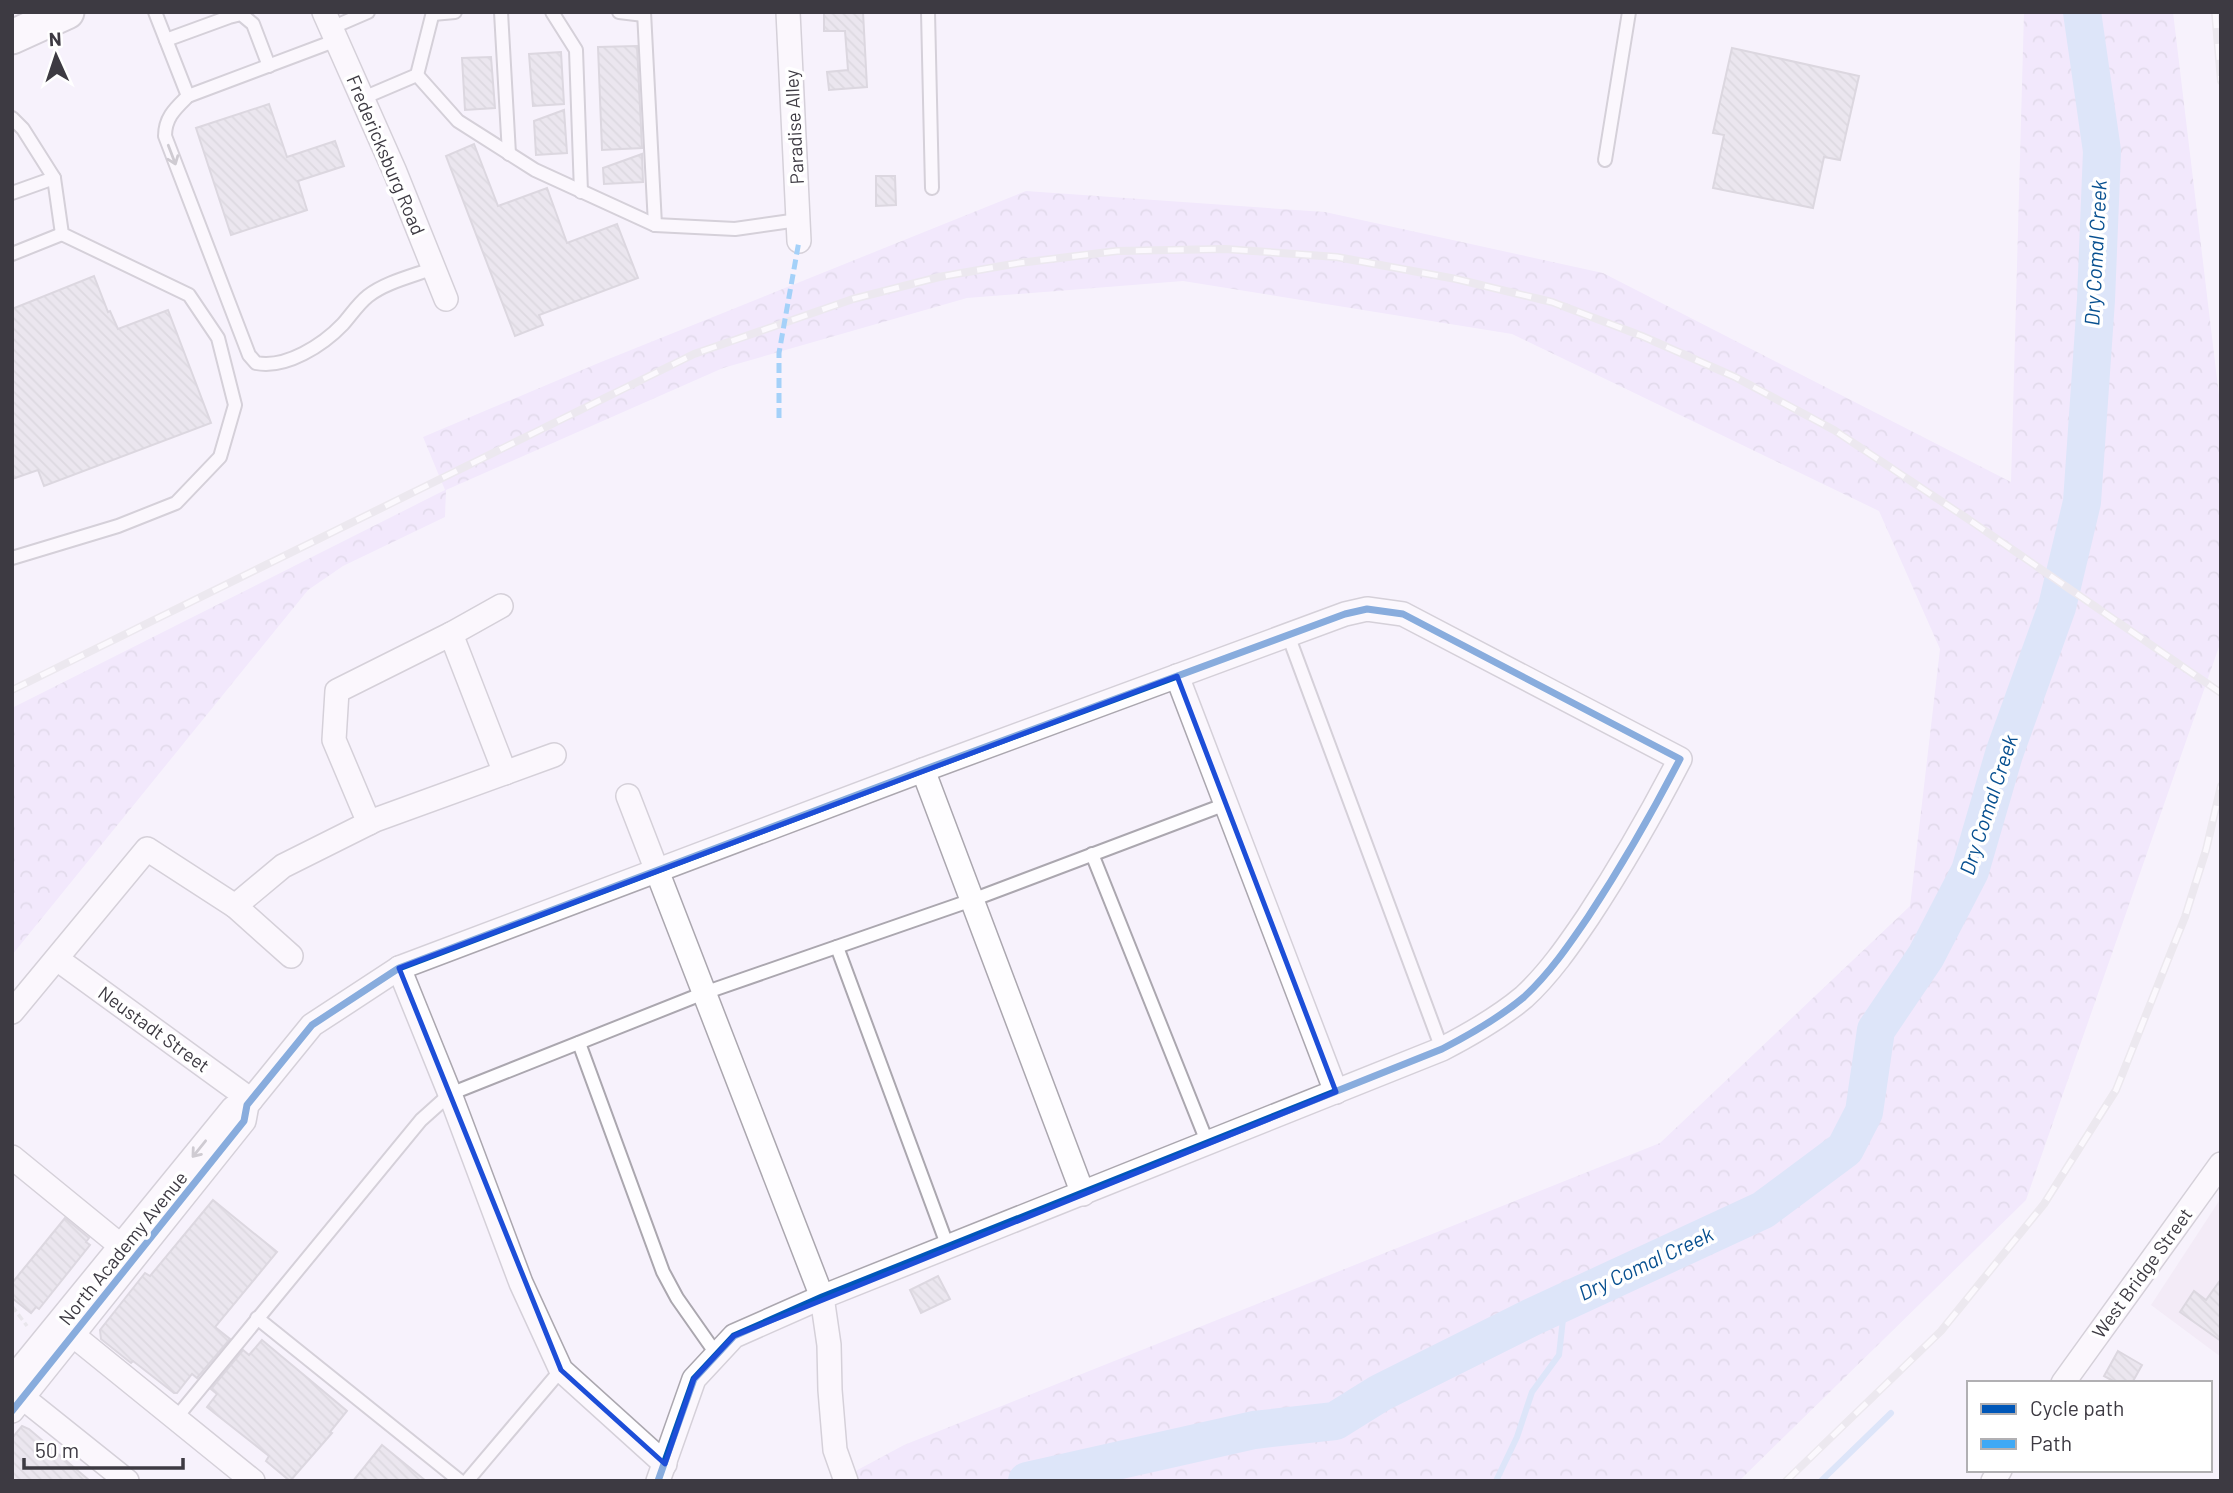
<svg xmlns="http://www.w3.org/2000/svg" width="2233" height="1493" font-family="Barlow,sans-serif">
	<style>
		.education { fill: #ede3f2 }
		.forest { fill: url(#forest-crowns) }
		.lines { fill: none; stroke-linecap: round; stroke-linejoin: round }
		.stream { stroke: #bcd5f7; stroke-width: 6 }
		.river { stroke: #bcd5f7; stroke-width: 38 }
		.building { fill: url(#building-back-hatch); stroke: #bab7be; stroke-width: 2 }
		.service-casing { stroke: #aba7af; stroke-width: 16 }
		.minor-casing { stroke: #aba7af; stroke-width: 26 }
		.secondary-casing { stroke: #aba7af; stroke-width: 37 }
		.path { stroke: #d8d8da; stroke-width: 3.5; stroke-dasharray: 7 3.5; stroke-linecap: butt }
		.service { stroke: #fefdff; stroke-width: 12 }
		.minor { stroke: #fefdff; stroke-width: 23 }
		.secondary { stroke: #fefdff; stroke-width: 33 }
		.rail-casing { stroke: #dedcdf; stroke-width: 8 }
		.rail { stroke: #fff; stroke-width: 5; stroke-dasharray: 16; stroke-linecap: butt }
		.quiet { stroke: #3fa9f5; stroke-width: 5; stroke-dasharray: 10 5; stroke-linecap: butt }
		.cycleway-casing { stroke: #fff; stroke-width: 11 }
		.cycleway { stroke: #0057b8; stroke-width: 7 }
		.oneway { stroke: #9e9ca0 }
		.marked { fill: none; stroke: #1d4ed8; stroke-width: 5; stroke-linejoin: round }
		.labels { text-anchor: middle; stroke-width: 7; stroke-linejoin: round; paint-order: stroke }
		.street-label { font-size: 19px; fill: #3d3a42; stroke: #fff }
		.water-label { font-size: 21px; font-style: italic; fill: #085090; stroke: #fff }
	</style>
	<defs>
		<pattern id="forest-crowns" width="20" height="18" patternUnits="userSpaceOnUse" patternTransform="scale(1.75)"><rect width="20" height="18" fill="#eadcfc"/><path d="M2 6a3 3 0 1 1 6 0M12 15a3 3 0 1 1 6 0" fill="none" stroke="#cabed9"/></pattern>
		<pattern id="building-back-hatch" width="6" height="6" patternUnits="userSpaceOnUse" patternTransform="scale(1.75)"><rect width="6" height="6" fill="#dbd8df"/><path d="M-1 5l2 2M0 0l6 6M5-1l2 2" fill="none" stroke="#bdbac1"/></pattern>
	</defs>
	<rect width="100%" height="100%" fill="#f7f2fc"/>
	<path class="education" d="M2221 1198V1357L2151 1305Z"/>
	<path class="forest" d="M2024 12H2173L2221 412V641L2026 1200 1739 1481H837L904 1445 1660 1143 1910 906 1940 649 1879 511 1512 334 1183 281 967 298 723 368 446 490 445 517 343 566 308 590 12 955V708L445 490 423 437 601 362 1026 191 1325 212 1603 273 2011 482Z"/>
	<g class="lines">
		<g class="stream">
			<path d="M1496 1481 1517 1437 1532 1392 1559 1355 1565 1301"/>
			<path d="M1821 1481 1891 1413"/>
		</g>
		<path class="river" d="M1027 1481 1254 1430 1335 1421 1380 1393 1532 1317 1763 1210 1845 1149 1864 1112 1876 1030 1926 956 1970 871 2004 754 2057 607 2082 502 2096 300 2102 151 2082 12"/>
	</g>
	<g class="building">
		<path d="M824 12H863L867 87 829 90 827 72 848 70 845 31H824Z"/>
		<path d="M637 46 642 148 602 150 598 47Z"/>
		<path d="M1732 48 1859 76 1840 160 1824 157 1813 208 1713 188 1724 135 1713 133Z"/>
		<path d="M561 52 564 104 533 106 529 54Z"/>
		<path d="M491 57 495 108 465 110 462 58Z"/>
		<path d="M269 104 287 157 335 141 344 166 298 181 307 210 231 235 196 128Z"/>
		<path d="M564 110 567 153 536 155 534 121Z"/>
		<path d="M474 144 498 206 547 188 567 243 617 224 638 278 539 315 543 325 515 336 446 156Z"/>
		<path d="M642 154 643 182 604 184 603 168Z"/>
		<path d="M876 176H895L896 205 876 206Z"/>
		<path d="M94 276 108 312 110 311 118 329 168 310 211 423 44 486 38 470 12 479V309Z"/>
		<path d="M213 1200 277 1252 215 1327 230 1339 197 1378 192 1374 177 1393H174L133 1361 131 1363 101 1339 100 1330 145 1273 150 1276Z"/>
		<path d="M65 1218 89 1238 86 1242 90 1245 39 1309 36 1307 31 1313 12 1298V1283Z"/>
		<path d="M938 1276 950 1299 921 1313 910 1290Z"/>
		<path d="M2221 1279V1341L2180 1312 2194 1291 2206 1300Z"/>
		<path d="M262 1340 347 1411 330 1432 332 1433 290 1481 266 1461 269 1456 207 1407 217 1394 211 1389 243 1350 249 1355Z"/>
		<path d="M2118 1351 2142 1365 2132 1383H2117L2104 1376Z"/>
		<path d="M22 1426 29 1429 90 1481H12V1438Z"/>
		<path d="M382 1445 426 1481H353Z"/>
	</g>
	<g class="lines">
		<g class="service-casing">
			<g id="service">
				<path d="M155 12 188 96"/>
				<path d="M501 12 509 154"/>
				<path d="M552 12 576 50 581 192"/>
				<path d="M619 12 644 15"/>
				<path d="M644 12 655 225"/>
				<path d="M928 12 932 188"/>
				<path d="M433 14 455 12"/>
				<path d="M331 28 368 12"/>
				<path d="M166 40 229 17 241 14 253 24 269 66"/>
				<path d="M337 40 188 96C176 108 165 117 165 136L249 355 256 363C286 369 323 345 343 324 351 315 358 304 368 296 386 282 413 276 434 268"/>
				<path d="M417 75 458 121 535 170 655 225 735 229 798 220"/>
				<path d="M363 98 417 75 433 12"/>
				<path d="M12 118 23 129 54 178 62 234 189 295 218 338 235 405 220 457 176 503 118 526 12 558"/>
				<path d="M1605 160 1629 12"/>
				<path d="M12 193 54 178"/>
				<path d="M12 254 62 234"/>
				<path d="M1288 635 1442 1049"/>
				<path d="M1092 854 1208 1144"/>
				<path d="M837 947 948 1247"/>
				<path d="M579 1043 663 1272 677 1298 717 1355"/>
				<path d="M257 1318 460 1481"/>
				<path d="M176 1418 421 1120 450 1094 704 993 972 900 1226 804"/>
				<path d="M467 1481 561 1370"/>
			</g>
		</g>
		<g class="minor-casing">
			<g id="minor">
				<path d="M324 12 395 172 446 299"/>
				<path d="M788 12 799 241"/>
				<path d="M451 634 501 606"/>
				<path d="M1177 676 1336 1092"/>
				<path d="M923 770 1083 1194"/>
				<path d="M628 796 822 1297 829 1345 830 1390 835 1450 846 1481"/>
				<path d="M369 823 334 740 337 691 451 634 505 773"/>
				<path d="M235 906 291 956"/>
				<path d="M57 959 251 1100"/>
				<path d="M399 968 450 1094 521 1283 561 1370 665 1464"/>
				<path d="M12 1012 147 849 235 906 283 866 375 820 554 755"/>
				<path d="M12 1157 132 1255"/>
				<path d="M63 1327 253 1481"/>
				<path d="M12 1379 233 1108 247 1105"/>
				<path d="M2063 1383 2221 1164"/>
				<path d="M12 1389 127 1481"/>
				<path d="M12 1411 244 1121 247 1105 312 1025 399 968 923 770 1345 614 1367 609 1403 614 1680 759C1652 813 1621 867 1588 917 1569 945 1549 974 1524 997 1499 1018 1471 1034 1442 1049L822 1297 734 1336 694 1379 658 1481"/>
				<path d="M1993 1481 2000 1470"/>
			</g>
		</g>
		<g class="secondary-casing">
			<path id="secondary" d="M12 37 67 12"/>
		</g>
		<path class="path" d="M12 1306 27 1326"/>
		<use href="#service" class="service"/>
		<use href="#minor" class="minor"/>
		<use href="#secondary" class="secondary"/>
		<g class="rail-casing">
			<g id="rail">
				<path d="M2215 12 2221 81"/>
				<path d="M12 690 694 354 853 299 939 277 1019 263 1117 251 1225 249 1337 257 1456 279 1552 302 1642 336 1735 377 1834 430 1965 517 2221 693"/>
				<path d="M1786 1481 1941 1331 2044 1204 2116 1090 2185 917 2206 850 2221 786"/>
			</g>
		</g>
		<use href="#rail" class="rail"/>
		<path class="quiet" d="M779 418V353L799 241"/>
		<g class="cycleway-casing">
			<path id="cycleway" d="M12 1411 244 1121 247 1105 312 1025 399 968 923 770 1345 614 1367 609 1403 614 1680 759C1652 813 1621 867 1588 917 1569 945 1549 974 1524 997 1499 1018 1471 1034 1442 1049L822 1297 734 1336 694 1379 658 1481"/>
		</g>
		<use href="#cycleway" class="cycleway"/>
	</g>
	<defs><path id="oneway-shaft" d="M-6 0H5M1.5-3L5.5 0L1.5 3" fill="none" stroke-width="1.6" stroke-linecap="round" stroke-linejoin="round" transform="scale(1.75)"/></defs>
	<g class="oneway">
		<use href="#oneway-shaft" transform="translate(172 155) rotate(69)"/>
		<use href="#oneway-shaft" transform="translate(199 1149) rotate(129)"/>
	</g>
	<path d="M0 0H2233V1493H0ZM1177 676 1336 1092 734 1336 694 1379 665 1464 561 1370 399 968Z" fill="#f7f2fc" fill-opacity=".55" fill-rule="evenodd"/>
	<path class="marked" d="M1177 676 1336 1092 734 1336 694 1379 665 1464 561 1370 399 968Z"/>
	<g class="labels">
		<g class="street-label">
			<text transform="translate(794 127) rotate(-93)" y="7">Paradise Alley</text>
			<text transform="translate(386 155) rotate(67)" y="7">Fredericksburg Road</text>
			<text transform="translate(154 1029) rotate(36)" y="7">Neustadt Street</text>
			<text transform="translate(123 1248) rotate(-51)" y="7">North Academy Avenue</text>
			<text transform="translate(2142 1273) rotate(-54)" y="7">West Bridge Street</text>
		</g>
		<g class="water-label">
			<text transform="translate(2096 253) rotate(-87)" y="7">Dry Comal Creek</text>
			<text transform="translate(1989 805) rotate(-72)" y="7">Dry Comal Creek</text>
			<text transform="translate(1646 1264) rotate(-25)" y="7">Dry Comal Creek</text>
		</g>
	</g>
	<rect width="2233" height="1493" fill="none" stroke="#3d3a42" stroke-width="28"/>
	<rect x="1967" y="1381" width="245" height="91" fill="#ffffff" stroke="#b1b0b3" stroke-width="2"/>
	<rect x="1981" y="1404" width="35" height="10" fill="#0057b8" stroke="#b1b0b3" stroke-width="2"/>
	<text x="2030" y="1416" font-size="21" fill="#3d3a42">Cycle path</text>
	<rect x="1981" y="1439" width="35" height="10" fill="#3fa9f5" stroke="#b1b0b3" stroke-width="2"/>
	<text x="2030" y="1451" font-size="21" fill="#3d3a42">Path</text>
	<g transform="translate(56 56) rotate(357)" stroke="#ffffff" stroke-width="5" paint-order="stroke">
	<path d="M0-5L12 26L0 18L-12 26Z" fill="#3d3a42"/>
	<text y="-10" font-size="19" font-weight="bold" text-anchor="middle" fill="#3d3a42">N</text>
	</g>
	<path d="M24 1458v10h159v-10" fill="none" stroke="#3d3a42" stroke-width="3.5"/>
	<text x="35" y="1458" font-size="21" fill="#3d3a42" stroke="#ffffff" stroke-width="5" paint-order="stroke">50 m</text>
</svg>
